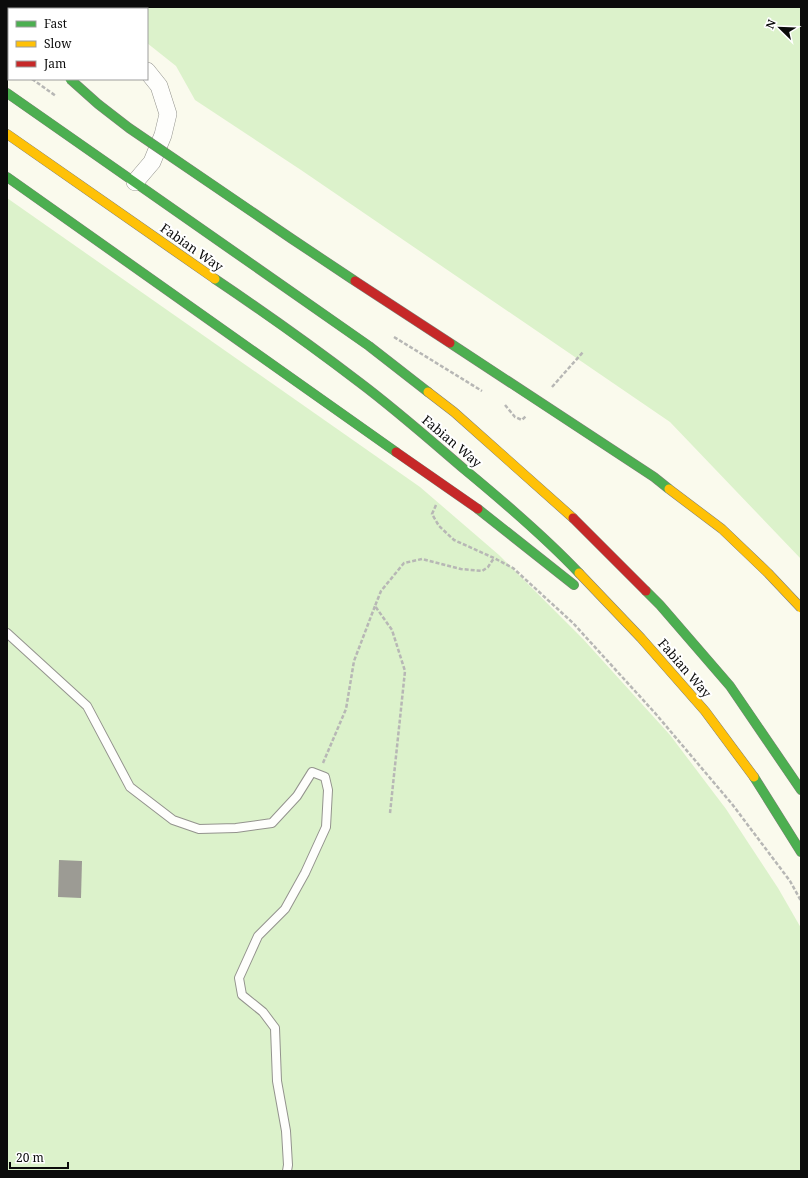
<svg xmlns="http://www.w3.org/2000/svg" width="808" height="1178" font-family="'Noto Serif',serif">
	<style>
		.green { fill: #dcf2cb }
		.building { fill: #9c9b94 }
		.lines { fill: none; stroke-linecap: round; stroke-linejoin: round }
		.lane-casing { stroke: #93938d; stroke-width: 10 }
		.street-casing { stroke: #93938d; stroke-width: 18 }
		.fast-casing { stroke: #80807a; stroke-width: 10 }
		.slow-casing { stroke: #80807a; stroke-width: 10 }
		.jam-casing { stroke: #80807a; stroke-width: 10 }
		.path { stroke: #b7b7b5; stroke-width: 2.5; stroke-dasharray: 4 2; stroke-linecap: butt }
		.lane { stroke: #fefefc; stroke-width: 8 }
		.street { stroke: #fefefc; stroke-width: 17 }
		.fast { stroke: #4caf50; stroke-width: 9 }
		.slow { stroke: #ffc107; stroke-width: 9 }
		.jam { stroke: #c62828; stroke-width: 9 }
		.fast-bridge-casing { stroke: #80807a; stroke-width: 10; stroke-linecap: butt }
		.slow-bridge-casing { stroke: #80807a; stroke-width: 10; stroke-linecap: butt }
		.jam-bridge-casing { stroke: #80807a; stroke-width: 10; stroke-linecap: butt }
		.fast-bridge { stroke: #4caf50; stroke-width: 9 }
		.slow-bridge { stroke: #ffc107; stroke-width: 9 }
		.jam-bridge { stroke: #c62828; stroke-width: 9 }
		.labels { text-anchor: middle; stroke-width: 4; stroke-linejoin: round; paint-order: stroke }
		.street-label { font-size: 13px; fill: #0b0b0b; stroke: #fff }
	</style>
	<rect width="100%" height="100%" fill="#fafaed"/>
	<g class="green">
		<path d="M103 7H801V559L670 422 301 170 195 100 176 66 147 43V9H106Z"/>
		<path d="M7 198 420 487 499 555 583 639 670 735 726 809 778 888 801 928V1171H7Z"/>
	</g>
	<path class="building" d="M59 860 82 861 81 898 58 897Z"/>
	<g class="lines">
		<g class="lane-casing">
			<path id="lane" d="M7 633 87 706 130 787 173 820 199 829 236 828 272 823 297 796 312 772 325 777 328 790 326 827 305 873 285 909 258 936 239 978 242 995 263 1012 275 1028 277 1081 286 1131 288 1165 287 1171"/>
		</g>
		<g class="street-casing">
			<g id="street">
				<path d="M48 7 52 9"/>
				<path d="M135 182 152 162 163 135 168 114 159 86 147 71"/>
			</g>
		</g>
		<g class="fast-casing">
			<g id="fast">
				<path d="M7 93 369 346 428 392"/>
				<path d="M7 177 396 452"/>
				<path d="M215 279C264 312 312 346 359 382 395 409 429 439 464 469 504 502 543 535 579 573"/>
				<path d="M478 509 574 585"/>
				<path d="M646 591 660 605 730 686 801 790"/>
				<path d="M754 777 801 852"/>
			</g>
		</g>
		<g class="slow-casing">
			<g id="slow">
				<path d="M10 7 11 9"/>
				<path d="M7 134 215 279"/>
				<path d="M428 392 454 412 573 518"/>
				<path d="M579 573 641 638 705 711 754 777"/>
			</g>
		</g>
		<g class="jam-casing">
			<g id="jam">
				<path d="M396 452 478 509"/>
				<path d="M573 518 646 591"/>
			</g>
		</g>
		<g class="path">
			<path d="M7 62 9 64"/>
			<path d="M32 79 56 96"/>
			<path d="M394 337 482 391"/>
			<path d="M552 387 583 352"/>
			<path d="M505 405 515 417 522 420 526 416"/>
			<path d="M436 505 432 514 439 526 454 540 494 558 513 568 573 623 655 713 732 804 790 881 801 901"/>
			<path d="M323 763 346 709 354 661 375 606"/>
			<path d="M390 813 405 671 392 630 375 606 381 591 404 563 422 559 461 569 482 571 488 567 494 558"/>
		</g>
		<use href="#lane" class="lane"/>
		<use href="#street" class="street"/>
		<use href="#fast" class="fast"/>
		<use href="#slow" class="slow"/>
		<use href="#jam" class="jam"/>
		<g class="fast-bridge-casing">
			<g id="fast-bridge">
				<path d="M70 79 98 104 129 128 292 239 355 281"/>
				<path d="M450 343 654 477 669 489"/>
			</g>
		</g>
		<g class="slow-bridge-casing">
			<path id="slow-bridge" d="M669 489 722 529 768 573 801 608"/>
		</g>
		<g class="jam-bridge-casing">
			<path id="jam-bridge" d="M355 281 450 343"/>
		</g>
		<use href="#fast-bridge" class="fast-bridge"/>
		<use href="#slow-bridge" class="slow-bridge"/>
		<use href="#jam-bridge" class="jam-bridge"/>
	</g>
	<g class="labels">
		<g class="street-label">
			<text transform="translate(192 247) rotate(35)" y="5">Fabian Way</text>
			<text transform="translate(452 441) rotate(40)" y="5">Fabian Way</text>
			<text transform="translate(685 668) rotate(49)" y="5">Fabian Way</text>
		</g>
	</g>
	<rect width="808" height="1178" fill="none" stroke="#0b0b0b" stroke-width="16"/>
	<rect x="8" y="8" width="140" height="72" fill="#ffffff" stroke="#9d9d9d"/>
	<rect x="16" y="21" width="20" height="6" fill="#4caf50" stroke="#9d9d9d"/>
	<text x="44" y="28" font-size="12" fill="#0b0b0b">Fast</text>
	<rect x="16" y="41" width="20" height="6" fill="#ffc107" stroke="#9d9d9d"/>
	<text x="44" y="48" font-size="12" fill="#0b0b0b">Slow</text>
	<rect x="16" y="61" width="20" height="6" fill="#c62828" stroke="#9d9d9d"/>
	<text x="44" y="68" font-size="12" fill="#0b0b0b">Jam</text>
	<g transform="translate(780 28) rotate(293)" stroke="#ffffff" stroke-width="3" paint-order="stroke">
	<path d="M0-3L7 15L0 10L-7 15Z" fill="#0b0b0b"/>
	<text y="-6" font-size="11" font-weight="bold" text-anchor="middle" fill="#0b0b0b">N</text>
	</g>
	<path d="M10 1162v6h58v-6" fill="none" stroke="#0b0b0b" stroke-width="2"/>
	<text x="16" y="1162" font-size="12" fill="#0b0b0b" stroke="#ffffff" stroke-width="3" paint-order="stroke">20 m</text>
</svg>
